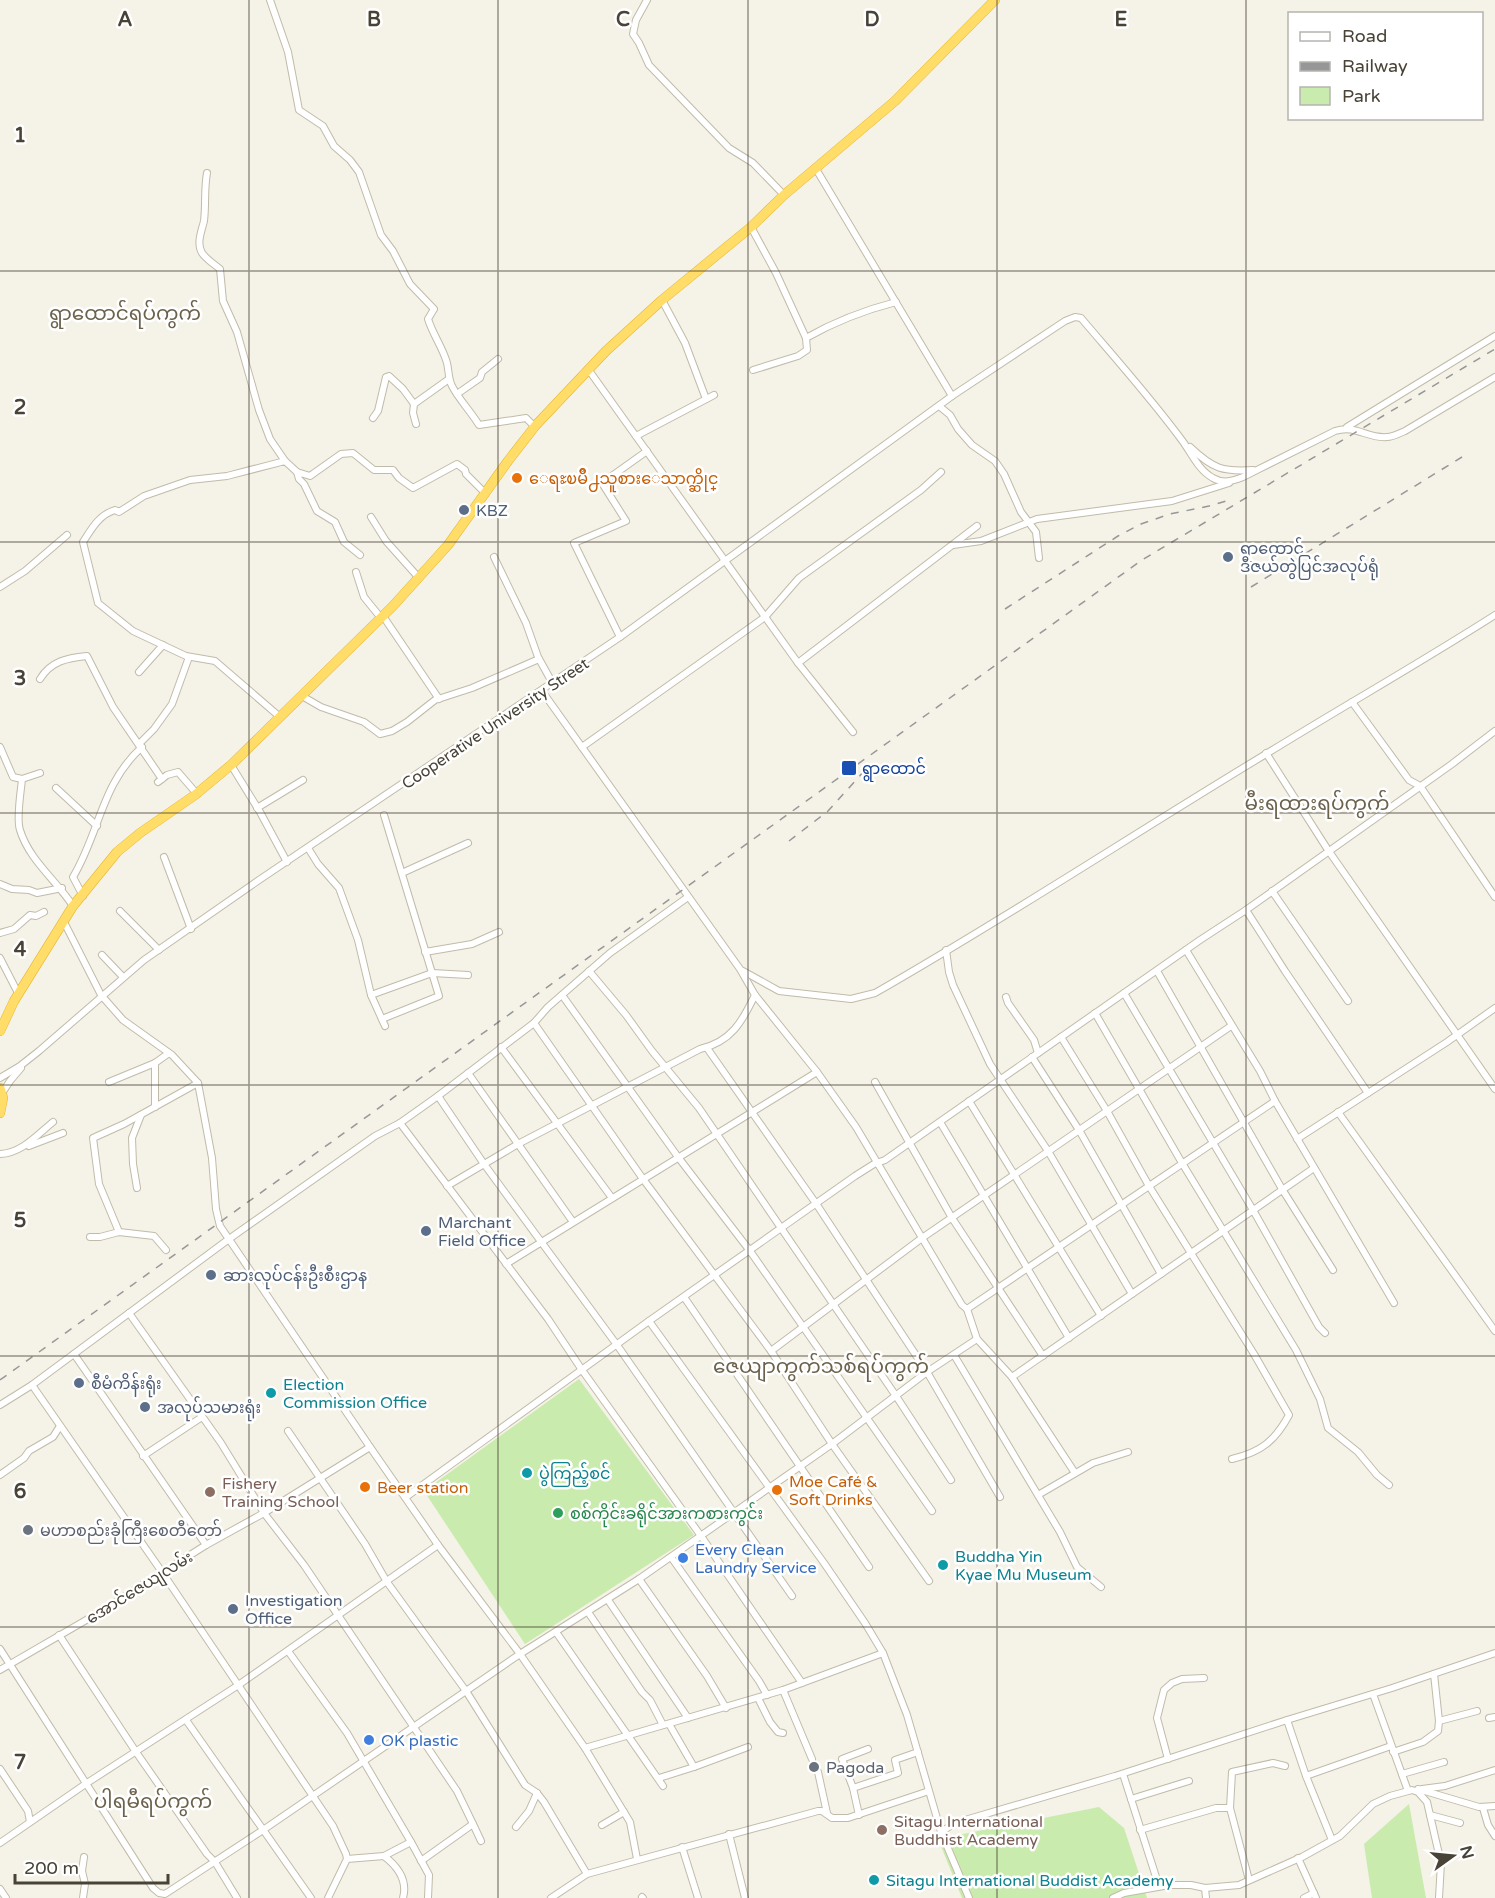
<svg xmlns="http://www.w3.org/2000/svg" width="1495" height="1898" font-family="'Varela Round','Noto Sans Myanmar',sans-serif">
	<style>
		.green { fill: #c9ebae }
		.lines { fill: none; stroke-linecap: round; stroke-linejoin: round }
		.minor-casing { stroke: #c1bba9; stroke-width: 8 }
		.highway-casing { stroke: #e7b72f; stroke-width: 10 }
		.minor { stroke: #fff; stroke-width: 6 }
		.highway { stroke: #ffdd68; stroke-width: 9 }
		.rail { stroke: #979797; stroke-width: 1.5; stroke-dasharray: 8 8; stroke-linecap: butt }
		.grid { fill: none; stroke: #484336; stroke-width: 1.5; stroke-opacity: 0.55 }
		.food-dot { fill: #e8710a; stroke: #fff; stroke-width: 2 }
		.service-dot { fill: #5c6f8a; stroke: #fff; stroke-width: 2 }
		.transit-dot { fill: #1a4fb4; stroke: #fff; stroke-width: 2 }
		.culture-dot { fill: #0f9aa8; stroke: #fff; stroke-width: 2 }
		.education-dot { fill: #8d6e63; stroke: #fff; stroke-width: 2 }
		.leisure-dot { fill: #2e9e5b; stroke: #fff; stroke-width: 2 }
		.worship-dot { fill: #6b7280; stroke: #fff; stroke-width: 2 }
		.shop-dot { fill: #3f7fe0; stroke: #fff; stroke-width: 2 }
		.labels { text-anchor: middle; stroke-width: 5; stroke-linejoin: round; paint-order: stroke }
		.food-label { font-size: 16px; fill: #c56008; stroke: #fff; text-anchor: start }
		.service-label { font-size: 16px; fill: #4e5e75; stroke: #fff; text-anchor: start }
		.street-label { font-size: 16px; fill: #484336; stroke: #fff }
		.transit-label { font-size: 16px; fill: #164399; stroke: #fff; text-anchor: start }
		.culture-label { font-size: 16px; fill: #0d838f; stroke: #fff; text-anchor: start }
		.education-label { font-size: 16px; fill: #785e54; stroke: #fff; text-anchor: start }
		.leisure-label { font-size: 16px; fill: #27864d; stroke: #fff; text-anchor: start }
		.worship-label { font-size: 16px; fill: #5b616d; stroke: #fff; text-anchor: start }
		.shop-label { font-size: 16px; fill: #366cbe; stroke: #fff; text-anchor: start }
		.quarter-label { font-size: 20px; fill: #6c624c; stroke: #fff }
		.grid-label { font-size: 20px; text-anchor: middle; font-weight: bold; fill: #484336; stroke: #fff; stroke-width: 5; stroke-linejoin: round; paint-order: stroke }
	</style>
	<rect width="100%" height="100%" fill="#f5f2e7"/>
	<g class="green">
		<path d="M579 1379 694 1535 525 1644 424 1491Z"/>
		<path d="M1409 1804 1426 1898H1372L1364 1844Z"/>
		<path d="M1099 1807 1124 1828 1147 1898H962L938 1839Z"/>
	</g>
	<g class="lines">
		<g class="minor-casing">
			<g id="minor">
				<path d="M270 0 288 52 299 110 323 126 334 146 350 160 359 172 381 235 393 251 410 284 434 309 428 319C433 335 443 348 447 363 449 371 448 378 452 386 458 398 471 412 479 425L526 418 535 427"/>
				<path d="M647 0 636 20 633 34 639 43 649 65 729 148 753 163 784 195"/>
				<path d="M816 169 952 396"/>
				<path d="M207 173C204 189 206 205 204 221 202 230 196 243 202 253 206 259 214 264 220 269L223 301 237 332 259 410 270 439 285 461"/>
				<path d="M751 227 776 273 806 338 807 350 798 356 753 370"/>
				<path d="M662 300 685 343 706 399"/>
				<path d="M806 338C834 322 865 310 896 302"/>
				<path d="M588 369 798 663 853 732"/>
				<path d="M457 394 480 378 482 372 498 359"/>
				<path d="M939 406 950 415 958 429 972 445 995 461 1004 474 1021 512 1036 532 1039 558"/>
				<path d="M373 418 378 411 386 377 389 376 403 389 414 404"/>
				<path d="M416 424 413 413 414 404 449 379"/>
				<path d="M1347 427 1495 336"/>
				<path d="M636 436 714 395"/>
				<path d="M1190 447C1213 469 1223 472 1253 470"/>
				<path d="M297 472 299 479 304 484 317 511 335 522 344 542 360 555"/>
				<path d="M371 517 386 541 419 578"/>
				<path d="M953 545 981 541 1037 519 1172 501 1229 483"/>
				<path d="M494 557 526 623 538 657 553 684"/>
				<path d="M356 572 364 597 381 618"/>
				<path d="M0 587 25 571 67 535"/>
				<path d="M383 616 439 699"/>
				<path d="M620 637 574 543 626 521 602 483 647 451"/>
				<path d="M798 663 977 526"/>
				<path d="M139 672 163 645"/>
				<path d="M40 679C51 661 67 658 87 656L113 707 162 779"/>
				<path d="M542 691 740 969 755 995 817 1072 856 1127 962 1305 967 1309 977 1339 1012 1377 1075 1473"/>
				<path d="M302 696 321 707 364 722 380 734 392 731 407 722 435 700 472 688 539 659"/>
				<path d="M1352 702 1409 780 1420 786 1495 897"/>
				<path d="M280 717 215 661 186 656 133 631 98 603 83 542C92 528 99 515 115 510L119 512 144 496 190 480 227 476 285 461 297 472 310 476 341 454 353 453 374 470H393L399 478 413 488 457 464 465 470 466 474 485 493"/>
				<path d="M139 744 154 729 172 704 189 657"/>
				<path d="M0 747 13 777 22 779"/>
				<path d="M582 747 765 617 799 578 921 490 941 472"/>
				<path d="M1266 753 1328 850 1495 1089"/>
				<path d="M231 765 260 812 287 862"/>
				<path d="M40 773 22 779C21 791 16 819 20 830 29 860 57 881 73 906"/>
				<path d="M158 782 167 775 178 772 197 794"/>
				<path d="M56 788 97 826"/>
				<path d="M257 808 303 780"/>
				<path d="M308 848 318 864 339 888 358 940 371 995 385 1026"/>
				<path d="M164 857 191 929"/>
				<path d="M402 873 468 843"/>
				<path d="M0 884 12 889 29 890 37 893 62 888"/>
				<path d="M1272 891 1348 1001"/>
				<path d="M83 896 73 877C100 832 101 784 142 747"/>
				<path d="M1246 910 1285 971 1368 1093"/>
				<path d="M120 911 159 950"/>
				<path d="M64 922 101 995 123 1020 172 1055 198 1083 212 1158 216 1209 220 1226 370 1447 438 1545 520 1654 585 1748 630 1822 637 1859"/>
				<path d="M0 933 14 929 30 915 36 916 44 912"/>
				<path d="M946 950 949 972 953 985 990 1064 1048 1151 1132 1294"/>
				<path d="M1186 950 1260 1071 1275 1101 1394 1303"/>
				<path d="M425 952 472 944 499 932"/>
				<path d="M102 955 123 977"/>
				<path d="M0 958 18 993"/>
				<path d="M589 971 626 1015 652 1051 699 1108 896 1396 951 1480"/>
				<path d="M743 971 779 991 851 999 875 993C1008 917 1135 833 1266 754 1342 707 1420 663 1495 615"/>
				<path d="M1157 971 1282 1189 1333 1270"/>
				<path d="M1124 993 1253 1210 1319 1327 1325 1333"/>
				<path d="M371 995 432 973 468 975"/>
				<path d="M562 995 678 1157 750 1251 932 1511"/>
				<path d="M1006 997 1008 1003 1034 1040 1038 1053"/>
				<path d="M1095 1013 1182 1163 1296 1350 1320 1399 1328 1428 1358 1452 1377 1475 1389 1485"/>
				<path d="M382 1019 439 996 384 815"/>
				<path d="M534 1023 643 1179 771 1351 832 1444 929 1581"/>
				<path d="M1061 1037 1107 1111 1149 1186 1254 1354 1289 1415C1275 1441 1261 1452 1232 1459"/>
				<path d="M501 1047 612 1198"/>
				<path d="M707 1048 817 1205 927 1372 1000 1497"/>
				<path d="M1032 1057 1079 1130 1161 1274"/>
				<path d="M155 1063V1107"/>
				<path d="M468 1073 573 1222"/>
				<path d="M0 1078 20 1066 39 1051 144 960 259 880 620 637 952 396 1065 321 1075 317 1081 318C1115 358 1150 397 1181 439 1191 452 1198 470 1213 478 1223 484 1233 481 1243 477L1335 431C1356 424 1367 439 1387 437 1393 437 1400 433 1405 431L1495 377"/>
				<path d="M109 1082 155 1063 169 1053"/>
				<path d="M875 1082 952 1218 1043 1356"/>
				<path d="M2 1093 10 1081 21 1068"/>
				<path d="M438 1096 484 1164 617 1345 792 1596"/>
				<path d="M969 1101 1101 1316"/>
				<path d="M1338 1112 1495 1331"/>
				<path d="M940 1122 1069 1338"/>
				<path d="M400 1123 548 1319 582 1370 701 1536 802 1683"/>
				<path d="M1297 1139 1447 1042 1495 1008"/>
				<path d="M29 1146 63 1133"/>
				<path d="M0 1154C22 1153 37 1135 53 1122"/>
				<path d="M447 1186 518 1144 700 1049C731 1042 742 1022 755 995"/>
				<path d="M137 1188 133 1164 132 1138 141 1115"/>
				<path d="M119 1232 99 1184 93 1138 124 1124 198 1083"/>
				<path d="M90 1237H100L119 1232 154 1236 166 1250"/>
				<path d="M506 1264 817 1072"/>
				<path d="M684 1297 869 1567"/>
				<path d="M967 1309 1275 1101"/>
				<path d="M129 1313 221 1443 264 1513 304 1565 457 1791 473 1824 421 1861"/>
				<path d="M649 1321 824 1563 865 1623 883 1653 907 1715 941 1832 969 1898"/>
				<path d="M771 1351 922 1238 1231 1026"/>
				<path d="M74 1354 206 1545"/>
				<path d="M954 1355 1060 1532 1077 1567 1101 1587"/>
				<path d="M1012 1377 1314 1168"/>
				<path d="M32 1385 162 1572 333 1826 346 1854 347 1859 328 1898"/>
				<path d="M0 1405 32 1385 229 1239 375 1136 400 1123 438 1096 534 1023 548 1007 610 953 688 897"/>
				<path d="M288 1431 365 1544 387 1582 466 1691 525 1785 537 1793 544 1802 587 1874"/>
				<path d="M143 1456 202 1417"/>
				<path d="M0 1475 24 1458 29 1451 53 1437 60 1426"/>
				<path d="M1038 1495 1093 1463 1128 1452"/>
				<path d="M406 1497 649 1321 855 1176 874 1164 885 1160 1200 940 1246 910 1452 764 1495 731"/>
				<path d="M671 1557 759 1681 767 1695"/>
				<path d="M639 1579 707 1676 726 1708"/>
				<path d="M608 1600 688 1718"/>
				<path d="M588 1612 642 1692 650 1700 663 1725"/>
				<path d="M556 1632 663 1786"/>
				<path d="M59 1635 136 1752 207 1854 215 1862 237 1898"/>
				<path d="M0 1649 153 1888 159 1893 165 1894 263 1830 520 1654 639 1579 832 1444 927 1372 977 1339"/>
				<path d="M288 1651 347 1733 411 1842 429 1875 428 1898"/>
				<path d="M0 1670 100 1612 206 1545 264 1513 370 1447"/>
				<path d="M783 1690 812 1759"/>
				<path d="M1373 1694 1408 1791"/>
				<path d="M758 1698 770 1722 778 1732 783 1733"/>
				<path d="M1489 1718 1495 1717"/>
				<path d="M186 1720 311 1898"/>
				<path d="M1287 1720 1306 1776 1332 1840"/>
				<path d="M1439 1721 1477 1711"/>
				<path d="M669 1724 694 1767 748 1747"/>
				<path d="M585 1748 783 1690 883 1653"/>
				<path d="M1393 1752 1423 1742 1438 1731 1439 1721 1434 1674"/>
				<path d="M1168 1759 1157 1718 1164 1690 1172 1683 1182 1679 1204 1678"/>
				<path d="M0 1769 28 1811 30 1822"/>
				<path d="M818 1772 827 1813"/>
				<path d="M1123 1774 1157 1880 1166 1884"/>
				<path d="M1402 1774 1444 1762"/>
				<path d="M1306 1776 1391 1746"/>
				<path d="M659 1778 694 1767"/>
				<path d="M853 1788 842 1759 868 1749"/>
				<path d="M1418 1789 1479 1807 1495 1806"/>
				<path d="M1422 1789 1445 1786 1495 1770"/>
				<path d="M1131 1799 1189 1781"/>
				<path d="M1483 1808 1488 1825 1495 1836"/>
				<path d="M859 1815 853 1788 898 1773 895 1760 918 1752"/>
				<path d="M1430 1815 1460 1823"/>
				<path d="M473 1824 481 1841"/>
				<path d="M602 1825 624 1812"/>
				<path d="M516 1827 529 1811 537 1793"/>
				<path d="M1140 1830 1216 1808H1230"/>
				<path d="M941 1832 955 1823 1115 1776 1287 1720 1392 1688 1495 1653"/>
				<path d="M729 1834 745 1898"/>
				<path d="M0 1843 87 1783 237 1686 438 1545"/>
				<path d="M682 1847 698 1898"/>
				<path d="M384 1856 411 1842"/>
				<path d="M1298 1858 1316 1898"/>
				<path d="M347 1859 384 1856C397 1866 408 1880 403 1898"/>
				<path d="M1249 1880 1230 1808 1232 1772 1273 1763 1285 1766"/>
				<path d="M1205 1888 1206 1898"/>
				<path d="M0 1889 6 1898"/>
				<path d="M642 1897 643 1898"/>
				<path d="M83 1898 85 1884 82 1871 84 1857"/>
				<path d="M551 1898 587 1874 818 1811H822L832 1818H848L929 1791"/>
				<path d="M1113 1898 1124 1893 1169 1885H1191L1205 1888 1239 1885 1302 1857 1340 1836 1373 1804 1390 1796 1412 1790 1418 1792 1427 1802 1441 1863 1439 1898"/>
				<path d="M1304 1898 1314 1893"/>
			</g>
		</g>
		<g class="highway-casing">
			<g id="highway">
				<path d="M0 1031 14 1001 73 906 117 852 140 833 195 795 231 765 393 606 448 545 508 461 536 425 606 351 662 300 751 227 784 195 895 101 995 0"/>
				<path d="M0 1088 3 1098 0 1113"/>
			</g>
		</g>
		<use href="#minor" class="minor"/>
		<use href="#highway" class="highway"/>
		<g class="rail">
			<path d="M1251 587 1462 457"/>
			<path d="M1005 609 1118 536 1141 524 1170 514 1209 506 1230 500"/>
			<path d="M789 841 828 811 866 769"/>
			<path d="M0 1380 1142 560 1495 349"/>
		</g>
	</g>
	<path class="grid" d="M249 0V1898M498 0V1898M748 0V1898M997 0V1898M1246 0V1898M0 271H1495M0 542H1495M0 813H1495M0 1085H1495M0 1356H1495M0 1627H1495"/>
	<g class="food-dot">
		<circle cx="517" cy="478" r="6"/>
		<circle cx="365" cy="1487" r="6"/>
		<circle cx="777" cy="1490" r="6"/>
	</g>
	<g class="service-dot">
		<circle cx="464" cy="510" r="6"/>
		<circle cx="1228" cy="557" r="6"/>
		<circle cx="426" cy="1231" r="6"/>
		<circle cx="211" cy="1275" r="6"/>
		<circle cx="79" cy="1383" r="6"/>
		<circle cx="145" cy="1407" r="6"/>
		<circle cx="233" cy="1609" r="6"/>
	</g>
	<rect class="transit-dot" x="841" y="760" width="16" height="16" rx="3"/>
	<g class="culture-dot">
		<circle cx="271" cy="1393" r="6"/>
		<circle cx="527" cy="1473" r="6"/>
		<circle cx="943" cy="1565" r="6"/>
		<circle cx="874" cy="1880" r="6"/>
	</g>
	<g class="education-dot">
		<circle cx="210" cy="1492" r="6"/>
		<circle cx="882" cy="1830" r="6"/>
	</g>
	<circle class="leisure-dot" cx="558" cy="1513" r="6"/>
	<g class="worship-dot">
		<circle cx="28" cy="1530" r="6"/>
		<circle cx="814" cy="1767" r="6"/>
	</g>
	<g class="shop-dot">
		<circle cx="683" cy="1558" r="6"/>
		<circle cx="369" cy="1740" r="6"/>
	</g>
	<g class="labels">
		<g class="food-label">
			<text x="529" y="484">ေရႊၿမိဳ႕သူစားေသာက္ဆိုင္</text>
			<text x="789" y="1487">Moe Café &amp;<tspan x="789" dy="18">Soft Drinks</tspan></text>
			<text x="377" y="1493">Beer station</text>
		</g>
		<g class="service-label">
			<text x="476" y="516">KBZ</text>
			<text x="1240" y="554">ရွာထောင်<tspan x="1240" dy="18">ဒီဇယ်တွဲပြင်အလုပ်ရုံ</tspan></text>
			<text x="438" y="1228">Marchant<tspan x="438" dy="18">Field Office</tspan></text>
			<text x="223" y="1281">ဆားလုပ်ငန်းဦးစီးဌာန</text>
			<text x="91" y="1389">စီမံကိန်းရုံး‌</text>
			<text x="157" y="1413">အလုပ်သမားရုံး</text>
			<text x="245" y="1606">Investigation<tspan x="245" dy="18">Office</tspan></text>
		</g>
		<g class="street-label">
			<text transform="translate(495 723) rotate(-34)" y="6">Cooperative University Street</text>
			<text transform="translate(139 1587) rotate(-32)" y="6">အောင်ဇေယျလမ်း</text>
		</g>
		<g class="transit-label">
			<text x="862" y="774">ရွာထောင်</text>
		</g>
		<g class="culture-label">
			<text x="283" y="1390">Election<tspan x="283" dy="18">Commission Office</tspan></text>
			<text x="539" y="1479">ပွဲကြည့်စင်</text>
			<text x="955" y="1562">Buddha Yin<tspan x="955" dy="18">Kyae Mu Museum</tspan></text>
			<text x="886" y="1886">Sitagu International Buddist Academy</text>
		</g>
		<g class="education-label">
			<text x="222" y="1489">Fishery<tspan x="222" dy="18">Training School</tspan></text>
			<text x="894" y="1827">Sitagu International<tspan x="894" dy="18">Buddhist Academy</tspan></text>
		</g>
		<g class="leisure-label">
			<text x="570" y="1519">စစ်ကိုင်းခရိုင်အားကစားကွင်း</text>
		</g>
		<g class="worship-label">
			<text x="40" y="1536">မဟာစည်းခုံကြီးစေတီတော်</text>
			<text x="826" y="1773">Pagoda</text>
		</g>
		<g class="shop-label">
			<text x="695" y="1555">Every Clean<tspan x="695" dy="18">Laundry Service</tspan></text>
			<text x="381" y="1746">OK plastic</text>
		</g>
		<g class="quarter-label">
			<text x="125" y="320">ရွာထောင်ရပ်ကွက်</text>
			<text x="1317" y="810">မီးရထားရပ်ကွက်</text>
			<text x="821" y="1373">ဇေယျာကွက်သစ်ရပ်ကွက်</text>
			<text x="153" y="1808">ပါရမီရပ်ကွက်</text>
		</g>
	</g>
	<g class="grid-label">
		<text x="125" y="26">A</text>
		<text x="374" y="26">B</text>
		<text x="623" y="26">C</text>
		<text x="872" y="26">D</text>
		<text x="1121" y="26">E</text>
		<text x="20" y="142">1</text>
		<text x="20" y="414">2</text>
		<text x="20" y="685">3</text>
		<text x="20" y="956">4</text>
		<text x="20" y="1227">5</text>
		<text x="20" y="1498">6</text>
		<text x="20" y="1769">7</text>
	</g>
	<rect x="1288" y="12" width="195" height="108" fill="#ffffff" stroke="#b6b4af" stroke-width="1.5"/>
	<rect x="1300" y="32" width="30" height="9" fill="#ffffff" stroke="#b6b4af" stroke-width="1.5"/>
	<text x="1342" y="42" font-size="18" fill="#484336">Road</text>
	<rect x="1300" y="62" width="30" height="9" fill="#979797" stroke="#b6b4af" stroke-width="1.5"/>
	<text x="1342" y="72" font-size="18" fill="#484336">Railway</text>
	<rect x="1300" y="87" width="30" height="18" fill="#c9ebae" stroke="#b6b4af" stroke-width="1.5"/>
	<text x="1342" y="102" font-size="18" fill="#484336">Park</text>
	<g transform="translate(1453 1856) rotate(75)" stroke="#ffffff" stroke-width="4.5" paint-order="stroke">
	<path d="M0-4.5L10 22L0 15L-10 22Z" fill="#484336"/>
	<text y="-9" font-size="16" font-weight="bold" text-anchor="middle" fill="#484336">N</text>
	</g>
	<path d="M15 1874v9h153v-9" fill="none" stroke="#484336" stroke-width="3"/>
	<text x="24" y="1874" font-size="18" fill="#484336" stroke="#ffffff" stroke-width="4.5" paint-order="stroke">200 m</text>
</svg>
